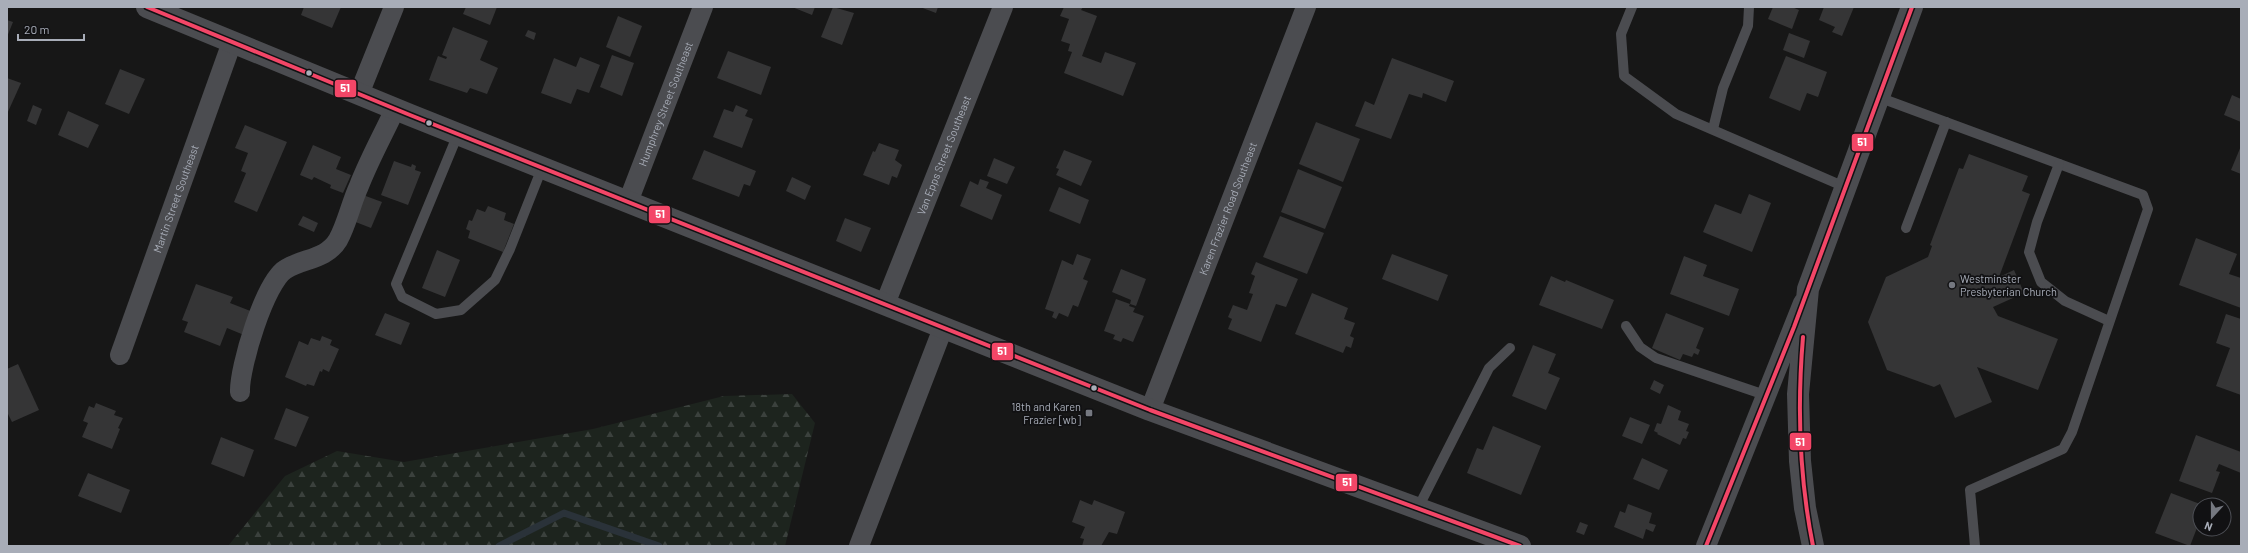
<svg xmlns="http://www.w3.org/2000/svg" width="2248" height="553" font-family="Barlow,sans-serif">
	<style>
		.forest { fill: url(#forest-firs) }
		.lines { fill: none; stroke-linecap: round; stroke-linejoin: round }
		.stream { stroke: #2a3239; stroke-width: 7 }
		.building { fill: #353536 }
		.service { stroke: #4b4c50; stroke-width: 10 }
		.minor { stroke: #4b4c50; stroke-width: 20 }
		.tertiary { stroke: #4b4c50; stroke-width: 22 }
		.bus-1-casing { stroke: #111113; stroke-width: 7 }
		.bus-1 { stroke: #f34667; stroke-width: 4 }
		.bus-dot { fill: #a8adb8; stroke: #111113; stroke-width: 1.5 }
		.poi-dot { fill: #757880; stroke: #111113; stroke-width: 1.5 }
		.labels { text-anchor: middle; stroke-width: 3.5; stroke-linejoin: round; paint-order: stroke }
		.street-label { font-size: 11px; fill: #a8adb8; stroke: #111113 }
		.poi-label { font-size: 11px; fill: #a8adb8; stroke: #111113; text-anchor: start }
		.line-badge { stroke: #111113; stroke-width: 1.5 }
		.badge-label { font-size: 11px; text-anchor: middle; font-weight: bold; fill: #fff }
	</style>
	<defs>
		<pattern id="forest-firs" width="22" height="20" patternUnits="userSpaceOnUse"><rect width="22" height="20" fill="#1d241e"/><path d="M5 1l3.5 6h-7zM16 11l3.5 6h-7z" fill="#3b413d"/></pattern>
	</defs>
	<rect width="100%" height="100%" fill="#171717"/>
	<path class="forest" d="M792 394 815 423 785 546H228L285 476 337 451 404 462 593 429 724 396Z"/>
	<g class="lines">
		<path class="stream" d="M499 546 564 513 659 546"/>
	</g>
	<g class="building">
		<path d="M304 7H341L332 28 301 15Z"/>
		<path d="M466 7H497L490 25 463 14Z"/>
		<path d="M792 7H815L812 15Z"/>
		<path d="M833 7 854 13 842 45 821 37Z"/>
		<path d="M920 7H938L936 13Z"/>
		<path d="M1064 7H1083L1081 10 1097 16 1082 56 1101 63 1105 52 1136 63 1123 96 1064 73 1072 52 1068 51 1070 44 1061 41 1069 19 1060 16Z"/>
		<path d="M1773 7H1792L1799 10 1792 29 1768 19Z"/>
		<path d="M1824 7H1854L1842 36 1832 32 1835 27 1819 20Z"/>
		<path d="M618 16 642 26 630 57 606 47Z"/>
		<path d="M7 20 13 22 7 37Z"/>
		<path d="M453 27 488 41 480 60 498 68 487 94 470 88 467 93 429 80 438 56 446 59 447 57 442 55Z"/>
		<path d="M528 30 536 33 534 40 525 36Z"/>
		<path d="M1789 33 1810 41 1804 58 1783 50Z"/>
		<path d="M728 51 771 67 761 95 717 78Z"/>
		<path d="M612 55 634 63 622 96 600 87Z"/>
		<path d="M1786 56 1827 72 1818 97 1807 93 1800 111 1769 98Z"/>
		<path d="M580 57 600 65 589 93 577 89 571 104 541 93 554 58 576 67Z"/>
		<path d="M1392 58 1454 81 1446 102 1423 93 1422 98 1409 94 1391 139 1355 126 1365 101 1374 105Z"/>
		<path d="M120 69 145 79 129 114 105 104Z"/>
		<path d="M7 78 21 83 7 114Z"/>
		<path d="M2232 95 2241 99V122L2224 115Z"/>
		<path d="M33 105 42 109 36 125 27 121Z"/>
		<path d="M736 105 748 110 745 116 753 119 742 148 713 137 724 109 733 112Z"/>
		<path d="M68 111 99 125 88 148 58 135Z"/>
		<path d="M1316 122 1360 139 1343 182 1299 164Z"/>
		<path d="M245 125 287 142 257 212 234 202 246 173 241 171 248 153 235 148Z"/>
		<path d="M879 143 899 150 895 160 902 165 897 178 892 176 889 185 863 175 873 151 875 152Z"/>
		<path d="M313 145 341 157 336 169 351 175 343 193 330 188 331 185 314 177 312 180 300 175Z"/>
		<path d="M2241 146V174L2231 170Z"/>
		<path d="M704 150 756 171 750 186 744 184 739 197 692 179Z"/>
		<path d="M1064 150 1092 161 1081 186 1056 175 1059 169 1056 168Z"/>
		<path d="M1969 154 2028 176 2022 191 2030 194 1999 277 2014 270 2024 293 1993 307 1998 316 2058 339 2038 390 1977 367 1992 402 1955 418 1940 384 1934 387 1887 370 1868 322 1886 277 1928 257 1932 246 1930 245 1959 168 1963 169Z"/>
		<path d="M994 158 1015 167 1007 184 987 176Z"/>
		<path d="M394 161 411 167 412 164 416 166 415 170 421 172 408 205 381 195Z"/>
		<path d="M1298 169 1342 187 1325 229 1281 212Z"/>
		<path d="M792 177 811 186 805 200 786 191Z"/>
		<path d="M980 179 989 182 986 188 1002 195 992 220 960 206 970 181 978 185Z"/>
		<path d="M1059 187 1089 200 1080 224 1049 211Z"/>
		<path d="M1749 194 1771 203 1752 252 1703 232 1715 204 1741 214Z"/>
		<path d="M363 195 382 202 371 228 353 221Z"/>
		<path d="M488 206 506 213 504 220 514 224 503 252 468 238 470 231 466 229 469 220 472 221 477 209 485 212Z"/>
		<path d="M303 216 318 223 314 232 298 225Z"/>
		<path d="M1280 216 1324 233 1307 274 1263 257Z"/>
		<path d="M845 218 871 228 861 252 836 241Z"/>
		<path d="M2196 238 2237 254 2229 274 2241 278V308L2179 285Z"/>
		<path d="M437 250 460 260 445 297 422 288Z"/>
		<path d="M1077 254 1091 259 1083 279 1088 281 1078 307 1073 305 1068 317 1059 313 1056 319 1052 317 1054 312 1045 309 1062 260 1073 265Z"/>
		<path d="M1392 254 1448 275 1438 301 1382 279Z"/>
		<path d="M1684 256 1707 265 1703 276 1739 289 1729 316 1670 294Z"/>
		<path d="M1256 262 1298 279 1286 307 1276 304 1261 342 1228 329 1232 319 1228 317 1233 305 1247 310 1253 294 1249 293 1255 276 1251 274Z"/>
		<path d="M1121 269 1146 279 1136 306 1130 304 1131 300 1112 292Z"/>
		<path d="M1551 276 1565 282 1566 280 1614 300 1602 329 1539 305Z"/>
		<path d="M196 284 233 297 230 303 253 312 244 335 227 328 220 346 184 332 188 322 182 320Z"/>
		<path d="M1312 293 1348 308 1344 319 1355 323 1350 336 1354 338 1351 348 1346 346 1343 353 1295 334Z"/>
		<path d="M1116 299 1130 304 1129 306 1135 308 1133 312 1144 316 1133 342 1123 338 1121 342 1113 339 1115 335 1104 331Z"/>
		<path d="M385 313 410 323 401 345 375 335Z"/>
		<path d="M1666 313 1704 328 1696 348 1700 350 1698 355 1694 353 1692 357 1683 354 1680 360 1652 348Z"/>
		<path d="M2226 314 2241 319V395L2216 386 2230 348 2216 343Z"/>
		<path d="M322 336 332 340 330 345 339 349 329 372 323 369 322 372 320 371 314 386 307 384 306 386 285 377 299 341 308 345 311 338 320 341Z"/>
		<path d="M1533 345 1556 354 1548 373 1560 378 1546 410 1512 396Z"/>
		<path d="M18 364 39 410 12 422 7 412V369Z"/>
		<path d="M1654 380 1664 385 1660 394 1650 389Z"/>
		<path d="M96 403 116 411 114 415 123 418 118 428 120 429 112 449 82 437 88 423 83 421 89 406 94 408Z"/>
		<path d="M1668 405 1681 411 1678 420 1689 424 1686 431 1689 432 1686 439 1683 438 1680 445 1657 434 1658 433 1654 431 1657 423 1661 424Z"/>
		<path d="M286 408 309 417 296 447 274 439Z"/>
		<path d="M1630 417 1650 425 1642 444 1622 436Z"/>
		<path d="M1493 426 1541 446 1521 495 1467 473 1477 448 1483 450Z"/>
		<path d="M2196 435 2241 452V473L2219 464 2216 471 2220 472 2212 493 2179 481Z"/>
		<path d="M221 437 254 450 244 477 211 464Z"/>
		<path d="M1642 458 1668 470 1659 490 1633 479Z"/>
		<path d="M88 473 130 490 121 513 78 496Z"/>
		<path d="M2171 493 2200 504V520L2190 546 2155 533Z"/>
		<path d="M1080 500 1092 505 1094 500 1125 512 1117 534 1109 532 1101 546H1082L1084 539 1080 538 1085 527 1072 522Z"/>
		<path d="M1628 504 1652 513 1649 523 1656 525 1653 532 1646 529 1643 539 1614 527 1620 511 1625 513Z"/>
		<path d="M1580 522 1588 525 1584 535 1576 532Z"/>
	</g>
	<g class="lines">
		<g class="service">
			<path d="M1632 7 1621 34 1624 76 1676 114 1845 187"/>
			<path d="M1878 97 2143 195 2148 209 2072 432 2063 449 1970 490 1975 546"/>
			<path d="M1713 129 1723 88 1748 26 1749 7"/>
			<path d="M458 134 396 284 402 297 436 314 461 310 495 280 510 249 542 168"/>
			<path d="M2059 164 2037 222 2029 252 2041 282 2065 301 2109 321"/>
			<path d="M1906 228 1946 122"/>
			<path d="M1626 326 1640 347 1656 358 1765 395"/>
			<path d="M1418 508 1489 368 1510 348"/>
		</g>
		<g class="minor">
			<path d="M359 94 394 7"/>
			<path id="s1" d="M628 202 703 7"/>
			<path id="s2" d="M885 304 1003 7"/>
			<path id="s3" d="M120 355 232 42"/>
			<path d="M240 392C239 368 265 281 286 269 303 258 326 260 338 240 347 224 351 203 359 186 369 160 383 135 395 109"/>
			<path id="s4" d="M1150 410 1306 7"/>
			<path d="M859 546 943 328"/>
			<path d="M1706 546 1803 303"/>
		</g>
		<g class="tertiary">
			<path d="M147 7 410 115 1150 410 1520 546"/>
			<path d="M1813 546 1805 508 1800 461 1798 394 1808 289 1912 7"/>
		</g>
		<g class="bus-1-casing">
			<g id="bus-1">
				<path d="M147 7 410 115 1150 410 1520 546"/>
				<path d="M1803 337C1797 408 1799 476 1813 546"/>
				<path d="M1706 546 1794 327 1912 7"/>
			</g>
		</g>
		<use href="#bus-1" class="bus-1"/>
	</g>
	<g class="bus-dot">
		<circle cx="309" cy="73" r="3.5"/>
		<circle cx="429" cy="123" r="3.5"/>
		<circle cx="1094" cy="388" r="3.5"/>
	</g>
	<g class="poi-dot">
		<circle cx="1952" cy="285" r="4"/>
		<rect x="1085" y="409" width="8" height="8" rx="2"/>
	</g>
	<g class="labels">
		<g class="street-label">
			<text dy="4" stroke="none"><textPath href="#s1" startOffset="105">Humphrey Street Southeast</textPath></text>
			<text dy="4" stroke="none"><textPath href="#s2" startOffset="160">Van Epps Street Southeast</textPath></text>
			<text dy="4" stroke="none"><textPath href="#s3" startOffset="166">Martin Street Southeast</textPath></text>
			<text dy="4" stroke="none"><textPath href="#s4" startOffset="216">Karen Frazier Road Southeast</textPath></text>
		</g>
		<g class="poi-label">
			<text x="1960" y="283">Westminster<tspan x="1960" dy="13">Presbyterian Church</tspan></text>
			<text x="1081" y="411" text-anchor="end">18th and Karen<tspan x="1081" dy="13">Frazier [wb]</tspan></text>
		</g>
	</g>
	<g class="line-badge">
		<rect x="334" y="79" width="23" height="19" rx="4" fill="#f34667"/>
		<rect x="1851" y="133" width="23" height="19" rx="4" fill="#f34667"/>
		<rect x="648" y="205" width="23" height="19" rx="4" fill="#f34667"/>
		<rect x="991" y="342" width="23" height="19" rx="4" fill="#f34667"/>
		<rect x="1789" y="432" width="23" height="19" rx="4" fill="#f34667"/>
		<rect x="1335" y="473" width="23" height="19" rx="4" fill="#f34667"/>
	</g>
	<g class="badge-label">
		<text x="345" y="92">51</text>
		<text x="1862" y="146">51</text>
		<text x="660" y="218">51</text>
		<text x="1002" y="355">51</text>
		<text x="1800" y="446">51</text>
		<text x="1347" y="486">51</text>
	</g>
	<rect width="2248" height="553" fill="none" stroke="#a8adb8" stroke-width="16"/>
	<g transform="translate(2212 517) rotate(201)"><circle r="19" fill="#111113" stroke="#4d4f55"/>
	<path d="M0-3L7 15L0 10L-7 15Z" fill="#757880"/>
	<text y="-6" font-size="11" font-weight="bold" text-anchor="middle" fill="#a8adb8">N</text>
	</g>
	<path d="M18 34v6h66v-6" fill="none" stroke="#a8adb8" stroke-width="2"/>
	<text x="24" y="34" font-size="12" fill="#a8adb8" stroke="#111113" stroke-width="3" paint-order="stroke">20 m</text>
</svg>
